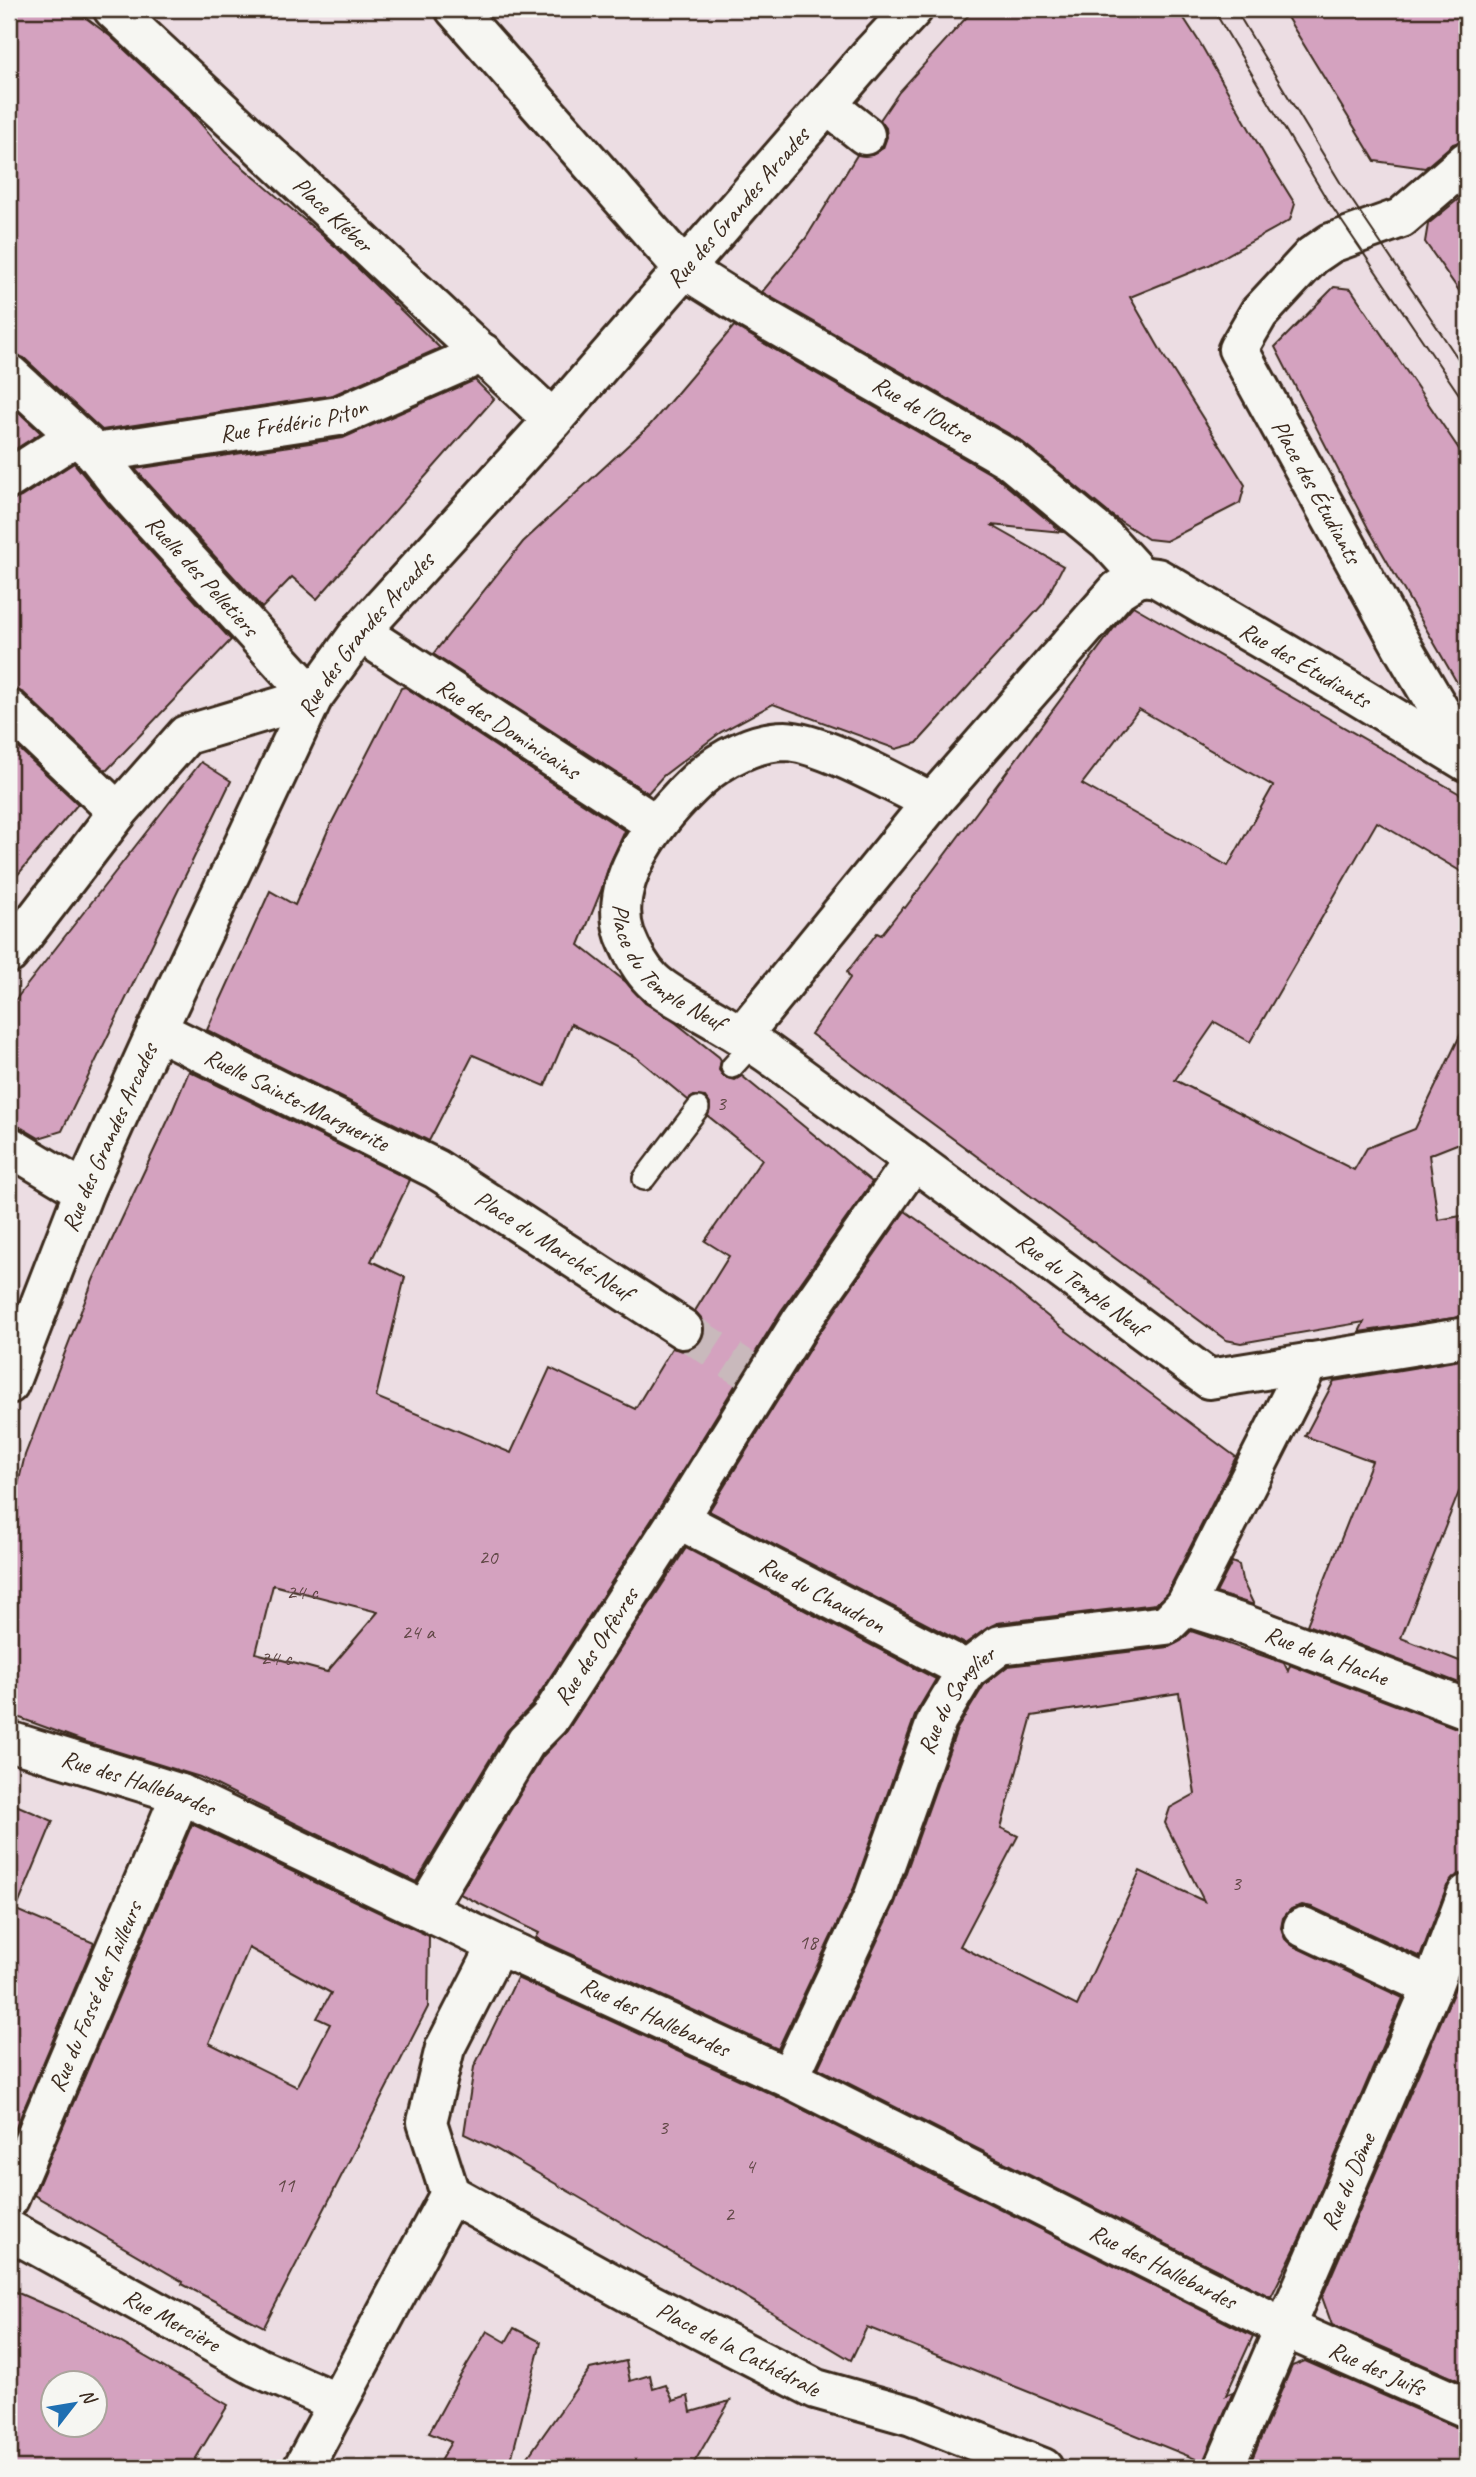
<svg xmlns="http://www.w3.org/2000/svg" width="1476" height="2477" font-family="Caveat,sans-serif">
	<style>
		.building { fill: #d4a2bf; stroke: #3b2a1e; stroke-width: 2; fill-rule: evenodd }
		.lines { fill: none; stroke-linecap: round; stroke-linejoin: round }
		.street-tunnel { stroke: #c9b9bc; stroke-width: 38; stroke-dasharray: 38 19; stroke-linecap: butt }
		.lane-casing { stroke: #3b2a1e; stroke-width: 26 }
		.street-casing { stroke: #3b2a1e; stroke-width: 44 }
		.lane { stroke: #f6f6f2; stroke-width: 21 }
		.street { stroke: #f6f6f2; stroke-width: 38 }
		.tram { stroke: #3b2a1e; stroke-width: 2 }
		.labels { text-anchor: middle; stroke-width: 5; stroke-linejoin: round; paint-order: stroke }
		.number-label { font-size: 21px; fill: #614846 }
		.street-label { font-size: 24px; fill: #3b2a1e; stroke: #f6f6f2 }
	</style>
	<rect width="100%" height="100%" fill="#ecdde3"/>
	<filter id="ink" filterUnits="userSpaceOnUse"><feTurbulence type="fractalNoise" baseFrequency=".0143" numOctaves="2"/><feDisplacementMap in="SourceGraphic" scale="14" xChannelSelector="R" yChannelSelector="G"/><feConvolveMatrix kernelMatrix="1 2 1 2 8 2 1 2 1" color-interpolation-filters="sRGB"/></filter>
	<g filter="url(#ink)">
		<g class="building">
			<path d="M9 9H74L110 36 190 111 225 152 337 248 440 348 333 395 102 430 24 358 9 353Z"/>
			<path d="M974 9H1178L1200 43 1273 170H1274L1295 204 1290 220 1209 265 1130 297 1165 358 1245 485 1240 503 1166 541 1148 539 1111 515 1020 440 762 292 806 238 857 155H872L883 148 887 137 886 128 880 120 899 92Z"/>
			<path d="M1282 9H1467V140L1453 144 1425 168 1375 161Z"/>
			<path d="M1467 192V302L1425 242 1428 224Z"/>
			<path d="M1334 287 1351 289 1467 461V700L1368 528 1275 347Z"/>
			<path d="M734 326 996 477 1062 532 991 525 1063 566 1044 603 917 743 896 749 773 704 721 732 663 776 648 793 433 654 523 542 650 425Z"/>
			<path d="M475 380 494 399 317 599 292 577 262 608 135 469 343 438Z"/>
			<path d="M9 403 41 433 9 453Z"/>
			<path d="M74 463 108 505 231 640 106 771 24 693 9 687V501L21 497Z"/>
			<path d="M1133 606 1467 798V875L1377 822 1250 1042 1215 1022 1175 1080 1354 1170 1367 1148 1415 1129 1467 1021V1140L1429 1155 1438 1220 1467 1215V1316L1359 1332 1364 1322 1241 1343 1226 1340 811 1034 850 978 847 972 877 933 881 935 903 907 905 908 1117 624ZM1139 709 1273 786 1228 866 1082 784Z"/>
			<path d="M405 687 625 831 610 863 601 891 579 945 626 982 645 1003 676 1023 719 1057 721 1060 719 1070 724 1077 735 1080 742 1076 872 1182 781 1311 660 1507 532 1705 507 1731 416 1882 200 1777 86 1742 9 1714V1522L25 1455 94 1278 171 1114 189 1071 410 1180 371 1261 405 1277 376 1397 511 1453 550 1368 635 1409 672 1348 683 1351 692 1349 702 1340 705 1329 703 1320 695 1311 729 1256 705 1241 762 1159 708 1116 710 1104 705 1097 694 1096 688 1100 636 1057 571 1024 545 1086 473 1055 429 1141 207 1030 270 891 295 905 329 828 401 688ZM273 1585 378 1612 327 1672 256 1653Z"/>
			<path d="M13 743 78 804 9 885V747Z"/>
			<path d="M201 762 231 781 62 1131 39 1138 20 1127 9 1124V1008Z"/>
			<path d="M905 1211 1008 1284 1057 1324 1236 1457 1167 1593 1156 1604 997 1623 987 1628 965 1644 709 1511 818 1335Z"/>
			<path d="M1467 1359V1495L1459 1492 1401 1638 1467 1664V1686L1307 1625 1372 1461 1305 1436 1334 1381Z"/>
			<path d="M686 1548 936 1679 916 1713 854 1888 778 2049 536 1938 539 1933 460 1894 543 1756 567 1731Z"/>
			<path d="M1232 1562 1239 1565 1242 1580 1254 1605 1216 1593Z"/>
			<path d="M1191 1631 1284 1663 1288 1671 1290 1665 1459 1729 1467 1730V1873L1454 1877 1447 1886 1420 1957 1312 1907 1302 1905 1291 1909 1283 1918 1281 1928 1285 1939 1293 1946 1403 1998 1300 2238 1271 2297 818 2068 895 1903 957 1729 984 1685 1008 1666 1169 1647 1181 1641ZM1179 1693 1195 1794 1170 1808 1165 1823 1204 1901 1140 1871 1077 2006 960 1946 1018 1836 1001 1828 1032 1716Z"/>
			<path d="M9 1802 53 1821 16 1910 94 1943 9 2144Z"/>
			<path d="M192 1824 429 1936 428 2007 264 2327 182 2284 183 2282 34 2195ZM249 1948 331 1993 317 2018 330 2024 297 2087 209 2043Z"/>
			<path d="M1467 1955V2384L1332 2325 1322 2297 1452 1996Z"/>
			<path d="M517 1978 780 2098 1253 2336 1226 2395 1233 2392 1203 2462 867 2327 851 2360 587 2202 496 2149 464 2134 474 2067Z"/>
			<path d="M9 2289 89 2324 228 2405 190 2468H9ZM52 2383H94V2425H52Z"/>
			<path d="M514 2328 541 2342 509 2468H436L451 2442 429 2433 459 2378 487 2331 506 2342Z"/>
			<path d="M626 2361 630 2381 650 2375 653 2389 666 2385 673 2401 688 2396 691 2412 730 2401 691 2468H520L590 2369Z"/>
			<path d="M1305 2361 1458 2428 1467 2430V2468H1248L1292 2366Z"/>
		</g>
		<g class="lines">
			<path class="street-tunnel" d="M683 1329 748 1371"/>
			<g class="lane-casing">
				<g id="lane">
					<path d="M732 1067 754 1043"/>
					<path d="M644 1179 698 1108"/>
				</g>
			</g>
			<g class="street-casing">
				<g id="street">
					<path id="s1" d="M113 9 553 420"/>
					<path id="s2" d="M455 9 684 269 748 309 1009 459 1107 540 1140 576"/>
					<path d="M827 105 865 135"/>
					<path id="s3" d="M1467 161 1401 218 1331 243 1312 256 1259 313 1238 349 1404 650 1467 757"/>
					<path id="s4" d="M9 374 95 453 124 490 313 697 186 735 118 812 9 954"/>
					<path id="s5" d="M95 453 339 416 483 353"/>
					<path d="M9 479 76 436"/>
					<path id="s6" d="M1140 576 1157 578 1350 691 1467 762"/>
					<path id="s7" d="M360 632 655 824"/>
					<path d="M9 709 118 812"/>
					<path id="s8" d="M932 802C897 785 822 742 785 741 756 741 722 758 700 778 662 813 606 878 625 935 631 950 641 969 652 980 667 995 699 1010 717 1021 743 1036 767 1052 791 1070 931 1172 1070 1276 1209 1379L1467 1337"/>
					<path id="s9" d="M157 1030 436 1169 683 1329"/>
					<path d="M742 1035 932 802 1118 590 1140 576"/>
					<path d="M9 1146 84 1191"/>
					<path id="s10" d="M9 1384 84 1191 157 1030 313 697 360 632 553 420 870 55 913 9"/>
					<path id="s11" d="M678 1519 967 1670"/>
					<path id="s12" d="M1185 1606 1246 1625 1467 1709"/>
					<path id="s13" d="M9 1741 181 1794 498 1945 789 2078 1285 2328 1467 2408"/>
					<path id="s14" d="M425 1910 526 1742 549 1719 678 1519 800 1323 914 1160"/>
					<path d="M1303 1927 1432 1987"/>
					<path id="s15" d="M498 1945 445 2048 427 2122 450 2194 633 2295 816 2389 912 2416 1043 2468"/>
					<path id="s16" d="M789 2078 874 1896 937 1720 967 1670 1000 1645 1166 1625 1185 1606 1309 1362"/>
					<path id="s17" d="M9 2199 181 1794"/>
					<path id="s18" d="M9 2230 257 2367 338 2403"/>
					<path d="M303 2468 450 2194"/>
					<path id="s19" d="M1224 2468 1432 1987 1467 1894"/>
				</g>
			</g>
			<use href="#lane" class="lane"/>
			<use href="#street" class="street"/>
			<g class="tram">
				<path d="M1213 9 1326 198 1467 406"/>
				<path d="M1235 9 1343 187 1467 372"/>
			</g>
		</g>
	</g>
	<g class="labels">
		<g class="number-label">
			<text x="721" y="1110">3</text>
			<text x="488" y="1564">20</text>
			<text x="302" y="1599">24 c</text>
			<text x="418" y="1639">24 a</text>
			<text x="276" y="1665">24 c</text>
			<text x="1236" y="1890">3</text>
			<text x="808" y="1949">18</text>
			<text x="663" y="2134">3</text>
			<text x="750" y="2173">4</text>
			<text x="285" y="2192">11</text>
			<text x="729" y="2221">2</text>
		</g>
		<g class="street-label">
			<text dy="8" stroke="none"><textPath href="#s10" startOffset="1400">Rue des Grandes Arcades</textPath></text>
			<text dy="8" stroke="none"><textPath href="#s1" startOffset="301">Place Kléber</textPath></text>
			<text dy="8" stroke="none"><textPath href="#s2" startOffset="623">Rue de l'Outre</textPath></text>
			<text dy="8" stroke="none"><textPath href="#s5" startOffset="201">Rue Frédéric Piton</textPath></text>
			<text dy="8" stroke="none"><textPath href="#s3" startOffset="467">Place des Étudiants</textPath></text>
			<text dy="8" stroke="none"><textPath href="#s4" startOffset="280">Ruelle des Pelletiers</textPath></text>
			<text dy="8" stroke="none"><textPath href="#s10" startOffset="833">Rue des Grandes Arcades</textPath></text>
			<text dy="8" stroke="none"><textPath href="#s6" startOffset="189">Rue des Étudiants</textPath></text>
			<text dy="8" stroke="none"><textPath href="#s7" startOffset="177">Rue des Dominicains</textPath></text>
			<text dy="8" stroke="none"><textPath href="#s8" startOffset="490">Place du Temple Neuf</textPath></text>
			<text dy="8" stroke="none"><textPath href="#s9" startOffset="156">Ruelle Sainte-Marguerite</textPath></text>
			<text dy="8" stroke="none"><textPath href="#s10" startOffset="266">Rue des Grandes Arcades</textPath></text>
			<text dy="8" stroke="none"><textPath href="#s9" startOffset="452">Place du Marché-Neuf</textPath></text>
			<text dy="8" stroke="none"><textPath href="#s8" startOffset="1017">Rue du Temple Neuf</textPath></text>
			<text dy="8" stroke="none"><textPath href="#s11" startOffset="163">Rue du Chaudron</textPath></text>
			<text dy="8" stroke="none"><textPath href="#s14" startOffset="315">Rue des Orfèvres</textPath></text>
			<text dy="8" stroke="none"><textPath href="#s12" startOffset="150">Rue de la Hache</textPath></text>
			<text dy="8" stroke="none"><textPath href="#s16" startOffset="415">Rue du Sanglier</textPath></text>
			<text dy="8" stroke="none"><textPath href="#s13" startOffset="136">Rue des Hallebardes</textPath></text>
			<text dy="8" stroke="none"><textPath href="#s17" startOffset="220">Rue du Fossé des Tailleurs</textPath></text>
			<text dy="8" stroke="none"><textPath href="#s13" startOffset="704">Rue des Hallebardes</textPath></text>
			<text dy="8" stroke="none"><textPath href="#s19" startOffset="312">Rue du Dôme</textPath></text>
			<text dy="8" stroke="none"><textPath href="#s13" startOffset="1270">Rue des Hallebardes</textPath></text>
			<text dy="8" stroke="none"><textPath href="#s18" startOffset="186">Rue Mercière</textPath></text>
			<text dy="8" stroke="none"><textPath href="#s15" startOffset="595">Place de la Cathédrale</textPath></text>
			<text dy="8" stroke="none"><textPath href="#s13" startOffset="1507">Rue des Juifs</textPath></text>
		</g>
	</g>
	<rect width="1476" height="2477" fill="none" stroke="#f6f6f2" stroke-width="35"/>
	<rect x="18" y="18" width="1441" height="2442" fill="none" stroke="#3b2a1e" stroke-width="2.5" filter="url(#ink)"/>
	<g transform="translate(74 2404) rotate(59)"><circle r="33" fill="#f6f6f2" stroke="#aba49d" stroke-width="2"/>
	<path d="M0-5L12 26L0 18L-12 26Z" fill="#1f6fb2"/>
	<text y="-10" font-size="19" font-weight="bold" text-anchor="middle" fill="#3b2a1e">N</text>
	</g>
</svg>
